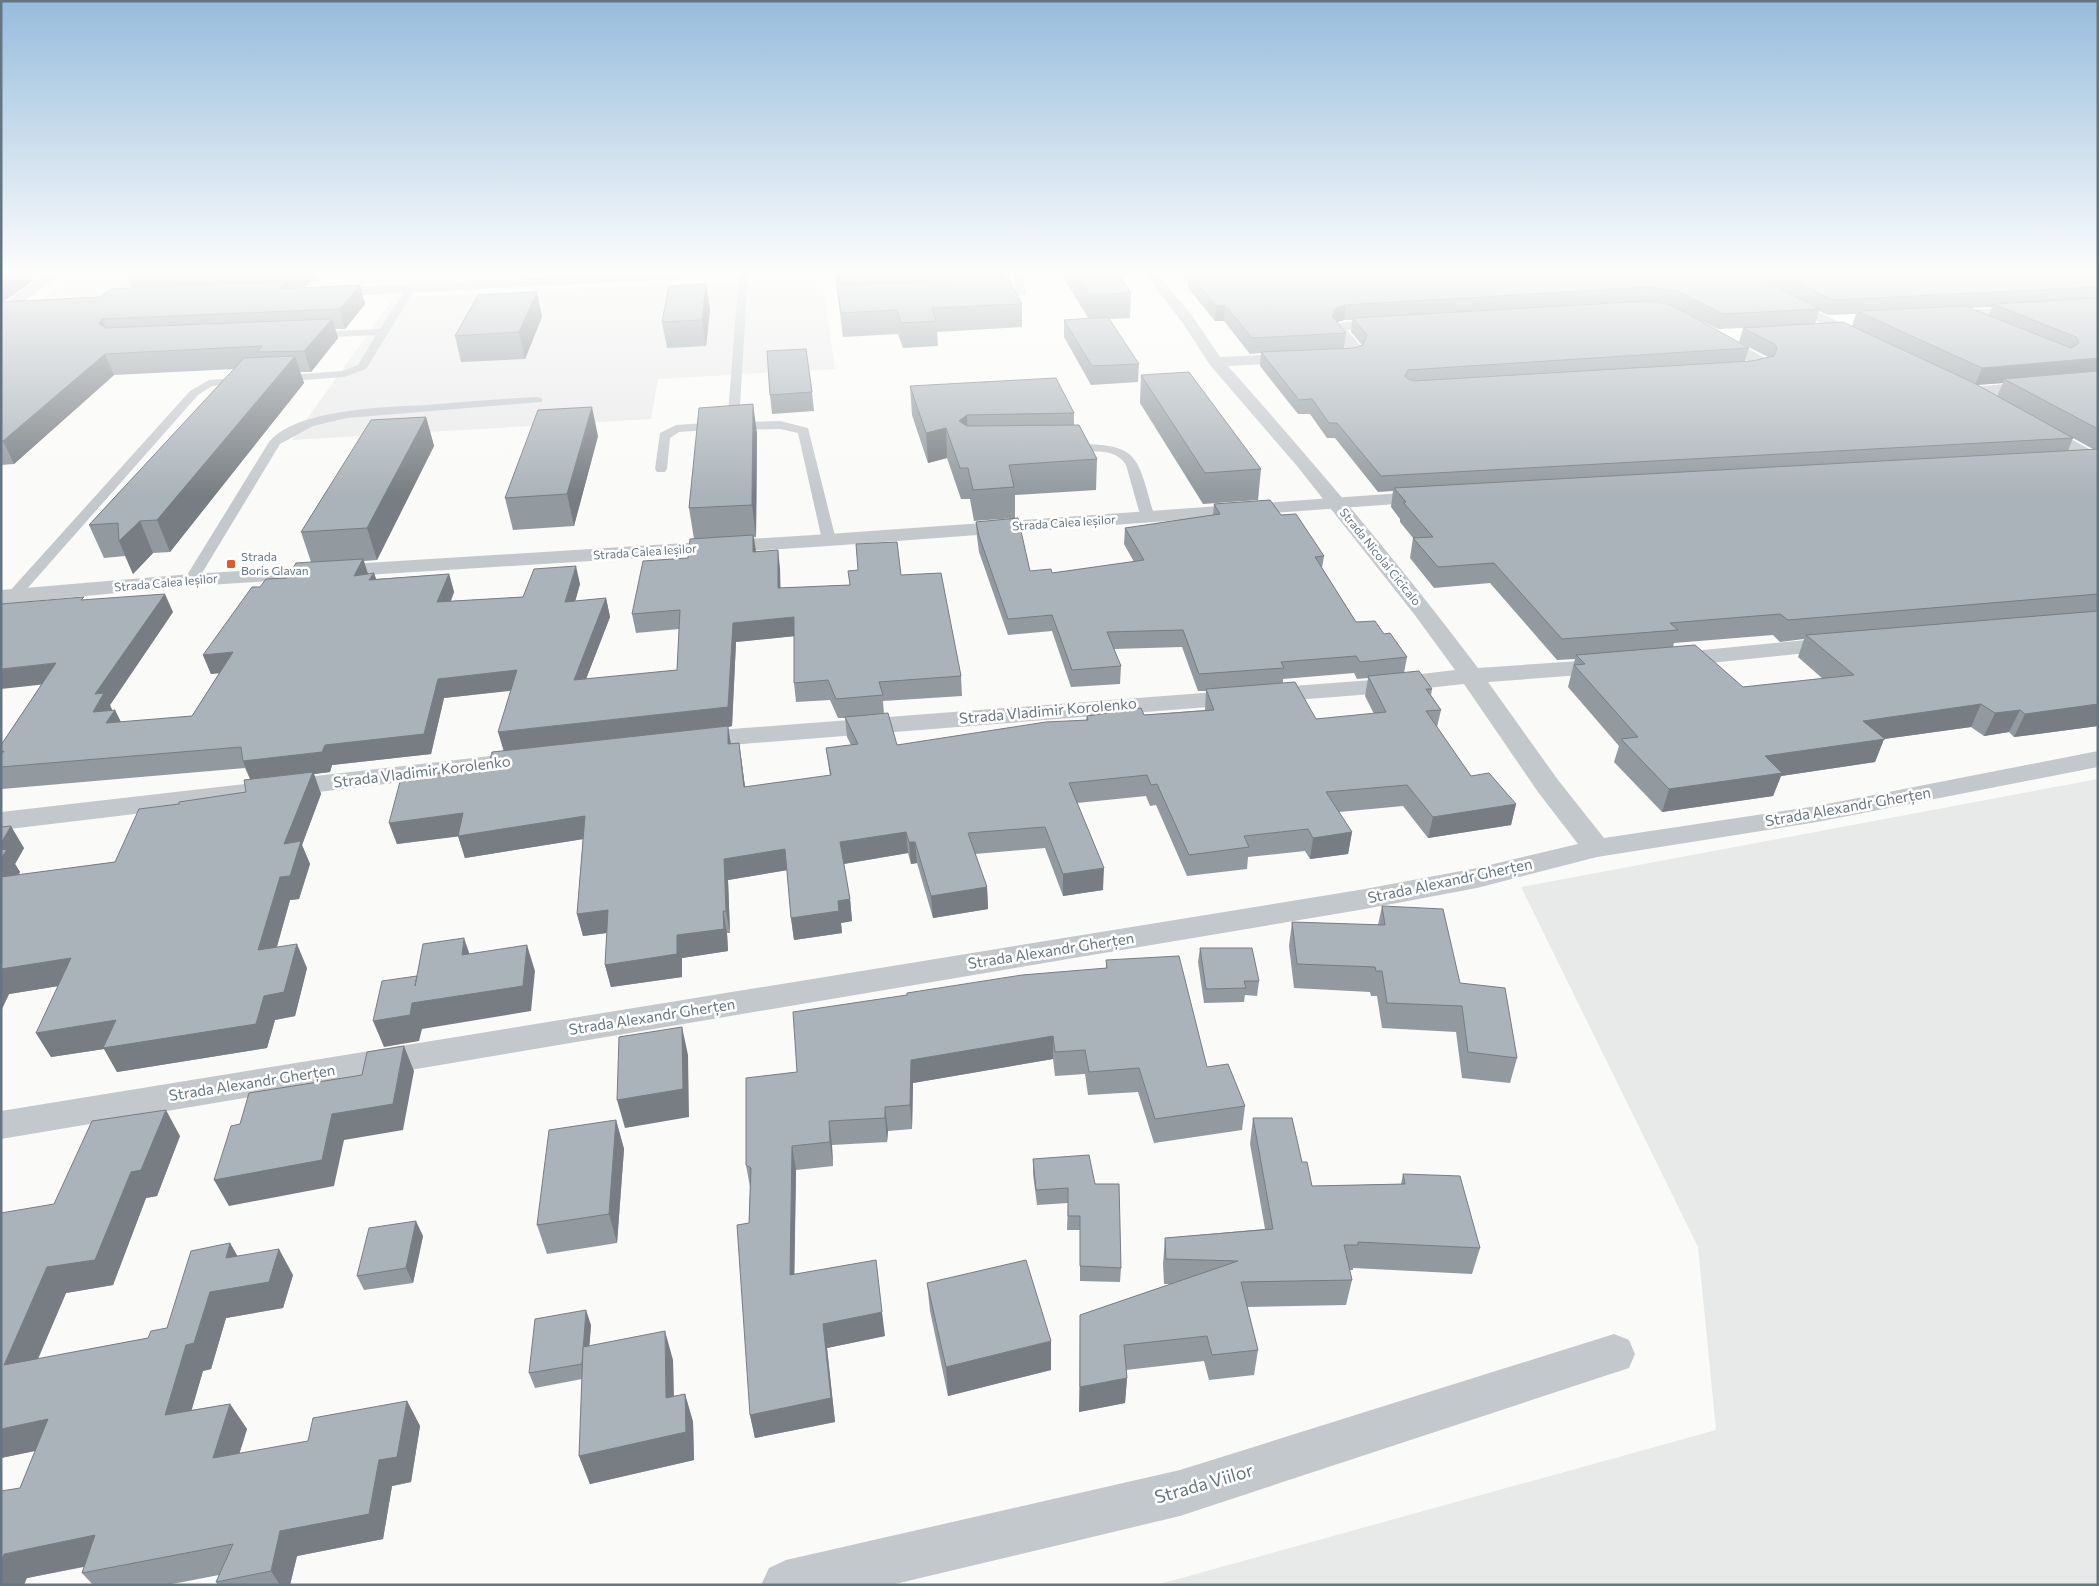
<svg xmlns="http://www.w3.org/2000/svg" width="2099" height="1586" font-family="Commissioner,sans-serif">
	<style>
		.built { fill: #e8e9e9 }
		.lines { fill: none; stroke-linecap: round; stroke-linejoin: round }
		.service { fill: #c3c8cc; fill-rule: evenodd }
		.minor { fill: #c3c8cc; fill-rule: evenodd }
		.tertiary { fill: #c3c8cc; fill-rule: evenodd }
		.wall { fill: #929a9f; fill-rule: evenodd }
		.shaded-wall { fill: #777d82 }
		.building { fill: #aab3b9; stroke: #777d82 }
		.poi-dot { fill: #e4572e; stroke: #fff; stroke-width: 2 }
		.labels { text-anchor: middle; stroke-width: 5; stroke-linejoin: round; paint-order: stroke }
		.far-street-label { font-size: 12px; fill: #657683; stroke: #fff }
		.far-poi-label { font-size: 12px; fill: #657683; stroke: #fff; text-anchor: start }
		.street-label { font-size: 15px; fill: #657683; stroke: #fff }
		.near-street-label { font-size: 18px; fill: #657683; stroke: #fff }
	</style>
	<rect width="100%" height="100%" fill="#fafaf8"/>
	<g class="built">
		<path d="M76 274H385L380 282 43 299Z"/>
		<path d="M822 277 835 369 658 379 651 419 292 440 394 297Z"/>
		<path d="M2098 779V1585H1156L1716 1430 1698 1247 1521 887Z"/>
	</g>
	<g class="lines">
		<g class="service">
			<path d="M739 274H748L739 422 780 421 808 428 836 540 834 543 829 544 822 540 798 433 780 429 733 430 727 426Z"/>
			<path d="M1013 274H1022L1026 293 1024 295 988 299V295L1016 291Z"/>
			<path d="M410 286 415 289 366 369 344 377 277 382 272 379 277 376 342 371 358 365 376 335 312 338 307 335 312 332 380 329 407 287Z"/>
			<path d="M247 377 252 380 251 382 212 386 198 395 18 599H8L5 596 8 593 190 391 209 380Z"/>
			<path d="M537 397 541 398 543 400 541 402 347 418 313 426 280 444 196 583H186L184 580 269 442C296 409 386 407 426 405 463 402 500 399 537 397Z"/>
			<path d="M721 422 727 426 725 429 679 432 670 438 667 469 665 472H657L655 469 660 433 676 425Z"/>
			<path d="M1067 444C1141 443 1136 453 1155 518L1153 521 1148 522 1141 518 1126 465C1112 443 1083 456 1063 451L1061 448 1063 445Z"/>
		</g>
		<g class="minor">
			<path d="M46 274H61L6 315 1 316V305Z"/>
			<path d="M613 274H705L699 278 325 297 318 293 325 289Z"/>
			<path d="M1145 274H1158L1193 317 1220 357 1348 351 1332 332 1335 325 1344 322 1393 320 1395 323 1393 326 1388 327 1347 330 1364 350 1361 357 1352 360 1228 366C1315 464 1399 563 1478 668L1609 659 1617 661 1621 666 1617 671 1609 673 1488 682 1558 780 1604 838 1817 806 2098 751V767L1817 822 1597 857 1477 888 1365 909 1 1139V1111L1365 889 1477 868 1578 844 1538 792 1464 684 1372 694 693 748 684 746 680 740 684 734 693 732 1372 680 1455 670 1414 614 1297 466 1210 365 1182 322Z"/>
			<path d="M1720 274H1737L1869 336 1872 339 1869 342H1859Z"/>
			<path d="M2098 303V311L1945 319 1940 318 1938 315 1940 312 1945 311Z"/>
			<path d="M1715 331 1769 360 1771 365C1764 375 1740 375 1728 372L1726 369 1728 366 1752 363 1710 338 1708 335 1710 332Z"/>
			<path d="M2098 375V385L1973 397 1967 395 1965 392 1967 389 1973 387Z"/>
			<path d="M2038 423 2044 424 2098 454V467L2091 466 2032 432 2029 428 2032 424Z"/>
			<path d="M1838 637 1846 639 1850 644 1846 649 1672 667 1664 665 1660 660 1664 655 1672 653Z"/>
			<path d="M526 752 535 754 539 760 535 766 1 830V812Z"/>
			<path d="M1614 1334 1629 1340 1635 1354 1629 1368 1180 1516 891 1585H761L769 1568 786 1560 1180 1470Z"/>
		</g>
		<path class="tertiary" d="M1429 491 1436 493 1439 497 1436 501 829 546 191 586 1 604V590L191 574 829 534Z"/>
	</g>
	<g class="wall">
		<path d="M1 274 31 277 33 281 3 302 100 297 131 288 126 274H318L305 287 290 288 360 285 365 304 345 329H335L338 338 311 372H300L304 383 170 552 153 553 133 574 125 556 104 558 89 525 234 369 114 375 14 464 1 465Z"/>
		<path d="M835 274H1004V278L1022 304V327L937 332 938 346 903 348 898 334 843 337Z"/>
		<path d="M1061 274H1118L1131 293 1130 318 1109 319 1139 364 1138 382 1091 385 1064 337V320L1089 319Z"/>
		<path d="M1182 274H2098V726L2014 737 2009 732 1984 736 1971 727 1884 739 1875 762 1781 776 1773 796 1662 812 1614 762 1619 746 1568 687 1575 659 1557 660 1490 583 1434 588 1410 558 1413 538 1400 522V519L1391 507 1393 491 1378 492 1335 438H1327L1310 414H1298L1260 366 1261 353 1250 354 1224 321H1215L1188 288V283ZM1992 307 1989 315 1970 308ZM1819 311 1828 315 1856 314 1852 326 1815 324ZM1691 316 1718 329 1743 328 1739 342 1768 357 1752 361H1745L1749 348ZM1344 320H1352L1351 332 1362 345 1354 348H1344L1346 333 1337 322ZM2003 383 1997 396 1977 385ZM2040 420 2093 449 2068 451 2073 438ZM1773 635 1780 642 1804 639 1798 657 1823 679 1743 687 1673 647 1674 643Z"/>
		<path d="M706 284 710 309 706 346 667 348 662 322Z"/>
		<path d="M537 292 542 317 525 359 461 362 455 336Z"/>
		<path d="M1141 375 1261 469 1258 500 1203 504 1140 403Z"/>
		<path d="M910 386 1074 413V425L1097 459 1096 490 1015 495V518L974 521 970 499H961L947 458 928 463 912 415Z"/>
		<path d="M812 392 814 411 772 414 770 395Z"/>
		<path d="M426 417 434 446 377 560 364 561 368 574 374 573 376 579 449 574 454 592 451 601 523 597 580 584 575 601 606 598 610 617 586 679 677 670 679 629 636 633 632 614 688 558 694 539 689 508 757 433 756 537H754L756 551 780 568V588L849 585 901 575 961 676 962 696 883 701 884 714 897 745 1086 720 1087 716 1144 715 1205 710 1206 691H1198L1182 647 1114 649 1121 666 1120 684 1071 687 1052 631 1008 635 979 552 977 537 976 522 1030 571 1052 573 1134 562 1124 544 1125 528 1213 515 1214 504 1281 515 1324 556 1322 568 1356 622 1384 634 1407 657 1404 673 1432 689 1431 695 1441 710 1437 727 1471 776 1516 804 1511 825 1428 838 1403 806 1339 812 1352 832 1348 854 1310 859 1305 851 1248 857 1247 869 1187 876 1156 805 1150 806 1146 796 1077 803 1103 890 1063 896 1045 848 975 854 987 887 988 909 933 918 917 863 911 864 908 853 844 864 850 899 852 921 841 923 842 933 794 940 791 918 787 870 728 880 730 933H727L728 951 682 958V977L611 987 605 965 607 933 583 936 577 914 583 839 465 858 458 836 397 844 389 823 488 767 504 751 511 691 444 698 431 754 332 765 330 772 314 774 321 794 302 845 310 864 299 899 290 900 277 947 307 968 295 1016 275 1020 267 1048 117 1072 104 1049 51 1057 36 1033 58 986 9 994 1 1011V827L24 848 15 864 20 872 18 875 115 862 179 804 246 792 250 779 245 768 2 789 1 787V745L41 685 85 600 173 612 110 705 112 710H115L121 722 192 716 219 673 211 674 203 655 260 587 287 578 311 562 301 532ZM794 636V683L796 702 830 700 838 718H845L847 737 851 745 826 748 830 776 745 787 739 743 731 744 728 727 732 726 736 642ZM1354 673 1357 679 1368 678 1365 696 1374 714 1316 719 1283 683V679Z"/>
		<path d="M598 436 574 526 513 530 505 498Z"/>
		<path d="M1382 906 1460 983 1517 1058 1510 1083 1462 1078 1456 1032 1382 1028 1377 996H1371L1370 992 1294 988 1289 946 1292 922 1378 925Z"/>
		<path d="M1200 948 1259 981 1257 996 1245 995 1244 1002 1204 1003 1198 962Z"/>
		<path d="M1106 960 1207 1067 1245 1106 1242 1130 1154 1143 1138 1092 1088 1095 1085 1074 1055 1076 1053 1059 913 1083 912 1129 888 1131 887 1142 832 1145 833 1166 796 1170 794 1274 885 1336 827 1348 835 1422 755 1438 750 1415 749 1223 750 1187 746 1165 797 1072 1106 968Z"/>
		<path d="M1253 1118 1302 1162 1312 1186 1401 1184 1403 1174 1480 1248 1472 1274 1353 1268V1270H1349L1352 1280 1346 1305 1247 1307 1258 1350 1254 1375 1209 1380 1204 1361 1126 1370 1127 1378 1125 1403 1079 1412 1080 1315 1171 1284H1164L1163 1264 1165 1238 1265 1229 1250 1144Z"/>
		<path d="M616 1120 624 1149 617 1243 547 1254 537 1225Z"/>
		<path d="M180 1136 157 1196 146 1198 113 1285 66 1293 38 1359 148 1338 167 1328 230 1243 237 1256 293 1275 283 1308 226 1318 211 1369 203 1371 191 1410 230 1404 247 1429 239 1454 308 1441 407 1401 420 1426 411 1482 392 1486 383 1539 297 1556 290 1585H218L216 1582 219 1575 167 1585H93L82 1573 84 1567 27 1578 20 1488 35 1451 1 1458 54 1204Z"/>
		<path d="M1033 1159 1095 1184 1121 1268 1120 1282 1080 1281V1230H1067L1068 1203 1037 1205 1033 1174Z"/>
		<path d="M423 1236 413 1283 364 1290 357 1276Z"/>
		<path d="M927 1283 1051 1370 948 1396 930 1311Z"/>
		<path d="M591 1325 589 1346 673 1360 674 1396 685 1394 693 1422 694 1460 590 1484 579 1456 582 1379 535 1388 529 1373Z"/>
	</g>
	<g class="shaded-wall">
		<path d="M8 274H35L31 277 33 281 1 303V279Z"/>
		<path d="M301 274H318L305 287Z"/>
		<path d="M842 274 844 298 837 282 839 301 836 277Z"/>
		<path d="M287 281 293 300 279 289Z"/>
		<path d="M706 284 710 309 706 346 702 320Z"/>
		<path d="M360 285 365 304 345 329 340 309Z"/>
		<path d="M537 292 542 317 525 359 519 332Z"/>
		<path d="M1225 305 1224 321H1215L1216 306Z"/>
		<path d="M1346 305 1344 320 1334 323 1332 316 1336 308Z"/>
		<path d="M102 319 110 339 99 324Z"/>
		<path d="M332 319 338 338 311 372 304 351Z"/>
		<path d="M105 354 114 375 14 464 3 441Z"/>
		<path d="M295 356 304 383 170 552 157 520Z"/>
		<path d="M2098 358V374L2004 379 2003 383 1975 385 1982 368Z"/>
		<path d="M753 404 757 433 756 537 752 505Z"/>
		<path d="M592 407 598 436 574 526 567 494Z"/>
		<path d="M967 415 968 444 959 421Z"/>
		<path d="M426 417 434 446 377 560 367 528Z"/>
		<path d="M946 428 947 458 928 463 926 433Z"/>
		<path d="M140 521 153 553 133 574 119 541Z"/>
		<path d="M753 535 756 552H753Z"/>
		<path d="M778 550 780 568 781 606 778 588Z"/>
		<path d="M363 559 369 577 354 576Z"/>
		<path d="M576 566 580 584 570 620 565 602Z"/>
		<path d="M374 573 380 591 369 580Z"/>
		<path d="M449 574 454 592 443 620 437 602Z"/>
		<path d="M165 594 173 612 110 705 113 712 115 710 124 729 116 743 93 712 95 694Z"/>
		<path d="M606 598 610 617 578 700 574 680Z"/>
		<path d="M794 617 796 636 736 642 732 726 728 727 731 746 728 744 504 752 498 732 728 707 733 623Z"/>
		<path d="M233 652 241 671 211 674 203 655Z"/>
		<path d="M56 663 65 682 1 689V669Z"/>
		<path d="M517 670 522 689 444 698 431 754 332 765 330 772 314 774 321 794 302 845 310 864 299 899 290 900 269 974 258 950 280 877 251 781 243 761 325 745 438 679Z"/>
		<path d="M1981 704 1971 727 1884 739 1875 762 1781 776 1773 796 1662 812 1669 789 1765 756 1863 721Z"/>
		<path d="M2098 704V726L2014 737 2025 714Z"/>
		<path d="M2020 710 2009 732 1984 736 1995 713Z"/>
		<path d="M739 743 742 764 748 809 744 787Z"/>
		<path d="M1516 804 1511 825 1428 838 1433 817Z"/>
		<path d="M463 813 585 816 590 838 465 858 458 836H462L397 844 389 823Z"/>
		<path d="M11 826 24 848 15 864 20 872 4 902 1 897V843Z"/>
		<path d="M906 832 908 853 843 864 840 842Z"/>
		<path d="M1352 832 1348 854 1310 859 1313 838Z"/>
		<path d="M909 842H915L917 863 911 864Z"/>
		<path d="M785 849 788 870 728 880 730 933 726 911 724 859Z"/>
		<path d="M1104 868 1103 890 1063 896V874Z"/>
		<path d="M987 887 988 909 933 918 931 896Z"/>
		<path d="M850 899 852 921 841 923 842 933 794 940 791 918 838 901Z"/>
		<path d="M608 910 614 932 583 936 577 914Z"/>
		<path d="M723 911 727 933 728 951 682 958V977L611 987 605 965 677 935Z"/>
		<path d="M464 938 473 964 462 955Z"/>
		<path d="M297 944 307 968 295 1016 275 1020 267 1048 117 1072 104 1049 51 1057 36 1033 264 996Z"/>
		<path d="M527 945 535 971 531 1011 422 1029 419 1041 384 1047 373 1021 412 1003Z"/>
		<path d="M71 958 84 982 9 994 1 1011V969Z"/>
		<path d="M682 1027 688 1055 689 1117 625 1128 617 1100Z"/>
		<path d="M1053 1036V1059L913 1083 912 1129 910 1105 911 1060Z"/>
		<path d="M404 1046 414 1071 403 1130 344 1140 334 1186 229 1206 214 1180 332 1114Z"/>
		<path d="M885 1107 888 1131 887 1142 885 1118Z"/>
		<path d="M166 1110 180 1136 157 1196 146 1198 113 1285 66 1293 24 1391 4 1365 47 1267 131 1172Z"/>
		<path d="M616 1120 624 1149 617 1243 609 1214Z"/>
		<path d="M829 1121 832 1145 833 1166 830 1142Z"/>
		<path d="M792 1146 796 1170 794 1299 790 1275Z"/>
		<path d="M416 1221 423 1236 413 1283 406 1268Z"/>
		<path d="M230 1243 245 1269 226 1258Z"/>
		<path d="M279 1249 293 1275 283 1308 226 1318 211 1369 203 1371 183 1440 165 1415 186 1345 210 1292Z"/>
		<path d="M586 1310 591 1325 587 1378 582 1364Z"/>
		<path d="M882 1312 885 1336 827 1348 835 1422 755 1438 750 1415 823 1324Z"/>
		<path d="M665 1331 673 1360 674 1426 666 1398Z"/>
		<path d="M1051 1341V1370L948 1396 946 1367Z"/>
		<path d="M1127 1378 1125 1403 1079 1412 1080 1387Z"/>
		<path d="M685 1394 693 1422 694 1460 590 1484 579 1456Z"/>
		<path d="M407 1401 420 1426 411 1482 392 1486 383 1539 297 1556 290 1585H280L271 1571 280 1531 379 1460Z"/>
		<path d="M230 1404 247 1429 230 1484 213 1458Z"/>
		<path d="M48 1419 68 1444 1 1458V1429Z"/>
		<path d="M95 1535 116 1560 27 1578 24 1585H1V1561L4 1554Z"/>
	</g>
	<g class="building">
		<path d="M1 274H7L1 279Z"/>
		<path d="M1076 274H1118L1131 293 1090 295Z"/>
		<path d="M1190 274H1750L1820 309 1723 314 1677 291 1650 287 1346 305 1336 308 1332 316 1346 333 1252 338 1225 305 1216 306Z"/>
		<path d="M1778 274H2098V287L1833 300Z"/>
		<path d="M1008 278 1022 304 932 308 936 321 901 323 897 310 841 313 837 282 842 285Z"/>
		<path d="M287 281 279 289 360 285 340 309 102 319 99 324 106 328 332 319 304 351 257 352 262 346 105 354 3 441H1V302L100 297 110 289Z"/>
		<path d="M706 284 702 320 662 322 669 286Z"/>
		<path d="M537 292 519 332 455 336 478 295Z"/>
		<path d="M2098 298V358L1982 368 1857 311 1965 306 2071 348 2079 343 2076 337 1993 304Z"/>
		<path d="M1649 301 1667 304 1679 309 1749 348 1408 370 1405 376 1408 379 1414 381 1752 361 1774 356 1777 348 1774 344 1743 328 1843 322 1972 382 2073 438 1381 476 1337 423H1329L1312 399 1299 400 1261 352 1354 348 1363 345 1367 335 1353 318Z"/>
		<path d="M1108 317 1139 364 1092 366 1064 320Z"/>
		<path d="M806 349 812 392 770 395 767 351Z"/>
		<path d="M295 356 157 520 140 521 119 541 118 523 89 525 244 358Z"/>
		<path d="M2098 371V429L2004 379Z"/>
		<path d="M1189 372 1261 469 1205 473 1141 375Z"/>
		<path d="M1056 378 1074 413 967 415 959 421 967 426 1079 425 1097 459 1009 465 1014 487 973 490 968 468H960L946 428 926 433 910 386Z"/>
		<path d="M753 404 752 505 689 508 699 408Z"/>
		<path d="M592 407 567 494 505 498 538 410Z"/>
		<path d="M426 417 367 528 301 532 371 420Z"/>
		<path d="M2098 449V594L1788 620 1780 614 1670 623 1678 630 1562 639 1494 563 1438 567 1413 538 1433 537 1403 502H1406L1394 488Z"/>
		<path d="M1270 500 1281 515 1296 514 1324 556 1315 557 1356 622 1375 621 1384 634 1390 633 1407 657 1360 662 1356 656 1281 662 1284 668 1199 674 1183 630 1107 632 1121 666 1072 670 1052 615 1008 619 979 536 976 522 1018 518 1030 571 1051 569 1052 573 1144 560 1125 528 1220 514 1214 504Z"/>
		<path d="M753 535V552L778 550V588L850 585 848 571 858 570 856 544 897 542 901 575 941 573 961 676 879 682 883 695 836 699 828 680 794 683V617L733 623 728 707 498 732 517 670 438 679 424 734 325 745 322 752 243 761 241 747 1 767V755L4 751 1 752V745L56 663 1 669V604L84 597 81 600 165 594 95 694 104 693 93 712 115 710 106 723 192 716 233 652 203 655 252 587H260L266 579 287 578 296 563 363 559 354 576 374 573 369 580 449 574 437 602 523 597 534 569 576 566 565 602 606 598 574 680 677 670 680 610 632 614 643 561 688 558 690 539Z"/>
		<path d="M2098 611V704L2025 714 2020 710 1995 713 1981 704 1863 721 1885 739 1765 756 1782 773 1669 789 1621 739 1638 737 1574 665 1585 664 1576 655 1695 645 1743 687 1854 675 1806 635Z"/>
		<path d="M1419 671 1432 689H1426L1441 710 1426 711 1471 776 1489 773 1516 804 1433 817 1407 785 1326 792 1352 832 1313 838 1308 829 1244 836 1249 847 1189 855 1157 784 1151 785 1147 775 1069 783 1104 868 1063 874 1045 827 968 833 987 887 931 896 915 842H909L906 832 840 842 850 899 838 901 839 911 791 918 785 849 724 859 726 911H723L724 929 677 935V954L605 965 608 910 577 914 585 816 458 836 463 813 389 823 401 778 488 767 492 752 728 726V744L739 743 744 787 831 775 826 748 858 744 845 717 888 713 897 745 1046 722 1088 720 1087 716 1141 708 1144 715 1214 710 1206 689 1295 682 1316 719 1386 712 1368 676Z"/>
		<path d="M313 772 284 844 301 841 290 876 280 877 258 950 297 944 284 992 264 996 256 1024 103 1048 116 1020 36 1033 71 958 1 969V877L115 862 139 809 179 804V802L246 792 244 780Z"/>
		<path d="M11 826 1 843V827Z"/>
		<path d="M7 849 1 859V850Z"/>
		<path d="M1382 906 1443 909 1460 983 1505 988 1517 1058 1468 1052 1462 1006 1387 1003 1382 971H1376L1375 967 1297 964 1292 922 1385 925Z"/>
		<path d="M464 938 462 955 527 945 523 986 412 1003 410 1015 373 1021 382 981 417 976 415 986 423 944Z"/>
		<path d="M1200 948H1252L1259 981H1244L1246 988 1206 989Z"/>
		<path d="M1179 956 1207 1067 1228 1064 1245 1106 1155 1119 1139 1068 1089 1072 1085 1050 1055 1052 1053 1036 911 1060 910 1105 885 1107V1118L829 1121 830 1142 792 1146 790 1275 876 1260 882 1312 823 1324 831 1398 750 1415 737 1225 749 1223 751 1168 746 1165V1078L797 1072 793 1012 907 995V993L1022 975 1107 968 1106 960Z"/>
		<path d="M682 1027 683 1089 617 1100 619 1037Z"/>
		<path d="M404 1046 393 1104 332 1114 322 1160 214 1180 231 1126 240 1124 249 1093 362 1075 367 1052Z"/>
		<path d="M166 1110 141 1170 131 1172 95 1260 47 1267 4 1365 148 1338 151 1331 167 1328 191 1251 230 1243 226 1258 279 1249 269 1282 210 1292 194 1343 186 1345 165 1415 230 1404 213 1458 308 1441 313 1418 407 1401 397 1457 379 1460 369 1514 280 1531 271 1571 216 1582 233 1544 82 1573 95 1535 4 1554 1 1561V1491L20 1488 48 1419 1 1429V1213L54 1204 92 1121Z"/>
		<path d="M1253 1118H1292L1302 1162H1307L1312 1186 1405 1184 1403 1174 1460 1176 1480 1248 1358 1242V1245H1344L1352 1280 1241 1282 1258 1350 1212 1355 1207 1336 1124 1345 1127 1378 1080 1387V1315L1238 1261 1166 1259 1165 1238 1273 1229Z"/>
		<path d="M616 1120 609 1214 537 1225 549 1130Z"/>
		<path d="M1089 1155 1095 1184H1119L1121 1268 1080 1266V1216H1068V1188L1036 1190 1033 1159Z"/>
		<path d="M416 1221 406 1268 357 1276 369 1228Z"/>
		<path d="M1026 1260 1051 1341 946 1367 927 1283Z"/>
		<path d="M586 1310 582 1364 529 1373 535 1319Z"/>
		<path d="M665 1331 666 1398 685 1394 686 1432 579 1456 583 1347Z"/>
	</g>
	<linearGradient id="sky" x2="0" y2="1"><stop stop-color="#96bcdc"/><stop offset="0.55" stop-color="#fdfdfc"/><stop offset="1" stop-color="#fdfdfc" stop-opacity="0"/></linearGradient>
	<rect width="2099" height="496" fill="url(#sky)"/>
	<rect class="poi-dot" x="226" y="559" width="10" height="10" rx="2.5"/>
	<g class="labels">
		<g class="far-street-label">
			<text transform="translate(1064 523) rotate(-4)" y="4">Strada Calea Ieșilor</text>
			<text transform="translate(645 552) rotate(-4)" y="4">Strada Calea Ieșilor</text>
			<text transform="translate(1380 557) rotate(51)" y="4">Strada Nicolai Cicicalo</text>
			<text transform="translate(166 583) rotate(-5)" y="4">Strada Calea Ieșilor</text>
		</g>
		<g class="far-poi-label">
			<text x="241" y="561">Strada<tspan x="241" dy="14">Boris Glavan</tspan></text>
		</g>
		<g class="street-label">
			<text transform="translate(1048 711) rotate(-5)" y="5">Strada Vladimir Korolenko</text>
			<text transform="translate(422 772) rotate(-7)" y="5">Strada Vladimir Korolenko</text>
			<text transform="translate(1848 807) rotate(-10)" y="5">Strada Alexandr Gherțen</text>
			<text transform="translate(1450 881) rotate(-12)" y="5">Strada Alexandr Gherțen</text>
			<text transform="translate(1051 951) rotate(-9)" y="5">Strada Alexandr Gherțen</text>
			<text transform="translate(652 1017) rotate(-9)" y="5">Strada Alexandr Gherțen</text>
			<text transform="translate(252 1083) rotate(-9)" y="5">Strada Alexandr Gherțen</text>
		</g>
		<g class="near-street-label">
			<text transform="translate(1204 1484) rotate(-16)" y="6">Strada Viilor</text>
		</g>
	</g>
	<rect width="2099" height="1586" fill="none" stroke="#657683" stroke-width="5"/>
</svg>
